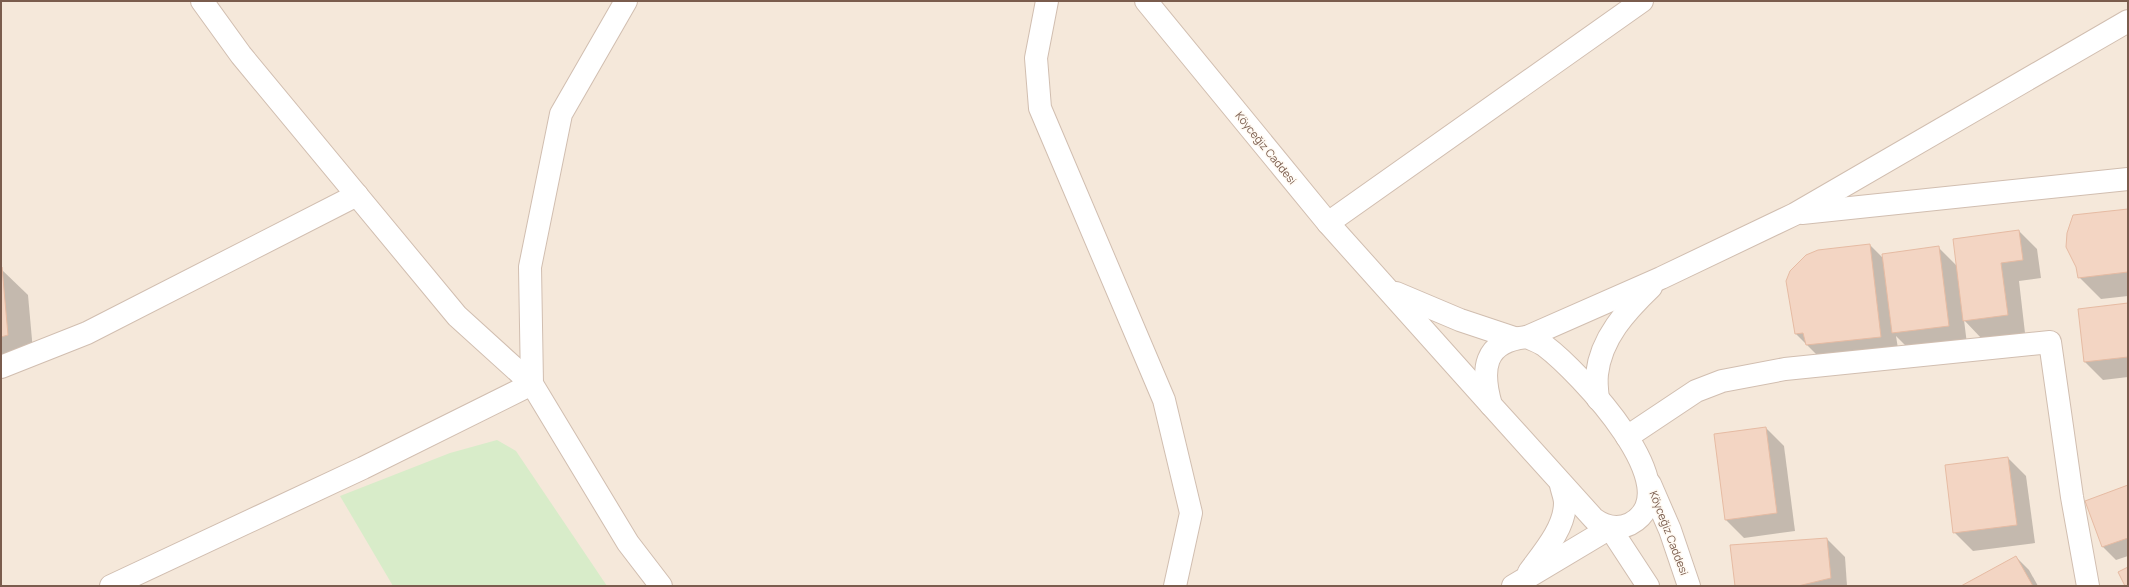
<svg xmlns="http://www.w3.org/2000/svg" width="2129" height="587" font-family="Manrope,sans-serif">
	<style>
		.residential { fill: #f5e8da }
		.green { fill: #d8ecc9 }
		.shadow { fill: #0003 }
		.building { fill: #f3d5c3; stroke: #e6bba3 }
		.lines { fill: none; stroke-linecap: round; stroke-linejoin: round }
		.minor-casing { stroke: #d1beb0; stroke-width: 24 }
		.tertiary-casing { stroke: #d1beb0; stroke-width: 24 }
		.minor { stroke: #fff; stroke-width: 22 }
		.tertiary { stroke: #fff; stroke-width: 22 }
		.labels { text-anchor: middle; stroke-width: 3; stroke-linejoin: round; paint-order: stroke }
		.street-label { font-size: 11px; fill: #7a5c4d; stroke: #fffaf3 }
	</style>
	<rect width="100%" height="100%" fill="#fdf6ec"/>
	<rect class="residential" x="1" y="1" width="2127" height="585"/>
	<path class="green" d="M497 440 516 451 607 586H393L340 496 450 453Z"/>
	<g class="shadow">
		<path d="M2128 210V296L2101 299 2079 277Z"/>
		<path d="M2019 231 2037 249 2041 278 2019 281 2025 333 1982 339 1964 320 1967 344 1911 351 1896 336 1899 355 1825 363 1796 334 1870 245 1884 259 1938 247 1957 266Z"/>
		<path d="M1 269 28 295 34 362 1 366Z"/>
		<path d="M2128 304V377L2103 380 2085 362Z"/>
		<path d="M1766 428 1784 446 1795 531 1744 538 1726 520Z"/>
		<path d="M2008 458 2026 476 2035 543 1973 551 1954 532Z"/>
		<path d="M2128 486V556L2116 560 2103 547 2087 502Z"/>
		<path d="M1827 539 1845 557 1847 586H1736Z"/>
		<path d="M2016 557 2029 570 2038 586H1963Z"/>
	</g>
	<g class="building">
		<path d="M2128 209V272L2078 278 2076 267 2066 247 2067 233 2073 215Z"/>
		<path d="M2019 230 2023 260 2001 263 2008 315 1963 321 1953 239Z"/>
		<path d="M1870 244 1881 337 1806 345 1803 333 1795 334 1786 281 1790 271 1806 255 1818 250Z"/>
		<path d="M1939 246 1949 326 1892 333 1882 254Z"/>
		<path d="M2 267 8 335 1 337V268Z"/>
		<path d="M2128 303V357L2084 362 2078 309Z"/>
		<path d="M1766 427 1777 513 1725 520 1714 434Z"/>
		<path d="M2008 457 2017 525 1953 533 1945 465Z"/>
		<path d="M2128 485V538L2102 547 2085 501Z"/>
		<path d="M1827 538 1831 578 1798 586H1735L1730 545Z"/>
		<path d="M2016 556 2033 586H1961Z"/>
		<path d="M2128 567V586H2125L2118 572Z"/>
	</g>
	<g class="lines">
		<g class="minor-casing">
			<g id="minor">
				<path d="M626 1 561 114 530 267 532 384 628 543 661 586"/>
				<path d="M1047 1 1036 58 1040 108 1164 400 1191 513 1175 586"/>
				<path d="M1802 213 2128 179"/>
				<path d="M1328 223 1642 1"/>
				<path d="M1527 337 1661 278 1795 214 2128 21"/>
				<path d="M1 367 87 333 357 195"/>
				<path d="M1598 399C1597 391 1596 382 1597 374 1601 338 1626 311 1651 287"/>
				<path d="M1627 437 1696 391 1722 381 1785 369 2050 342 2072 497 2088 586"/>
				<path d="M1529 572C1543 553 1565 528 1565 503 1565 497 1562 491 1561 485"/>
				<path d="M111 586 363 468 532 384 457 316 241 55 202 1"/>
				<path d="M1513 586 1610 528"/>
			</g>
		</g>
		<g class="tertiary-casing">
			<g id="tertiary">
				<path d="M1146 1 1328 223 1491 405"/>
				<path d="M1396 293 1460 320 1514 338"/>
				<path d="M1527 337C1533 340 1540 342 1545 346 1577 370 1694 491 1630 524 1617 530 1605 527 1594 519L1491 405C1481 370 1483 341 1527 337Z"/>
				<path d="M1650 484 1670 530 1689 586"/>
				<path d="M1610 528 1648 586"/>
			</g>
		</g>
		<use href="#minor" class="minor"/>
		<use href="#tertiary" class="tertiary"/>
	</g>
	<g class="labels">
		<g class="street-label">
			<text transform="translate(1266 148) rotate(51)" y="4">Köyceğiz Caddesi</text>
			<text transform="translate(1669 533) rotate(69)" y="4">Köyceğiz Caddesi</text>
		</g>
	</g>
	<rect width="2129" height="587" fill="none" stroke="#7a5c4d" stroke-width="4"/>
</svg>
